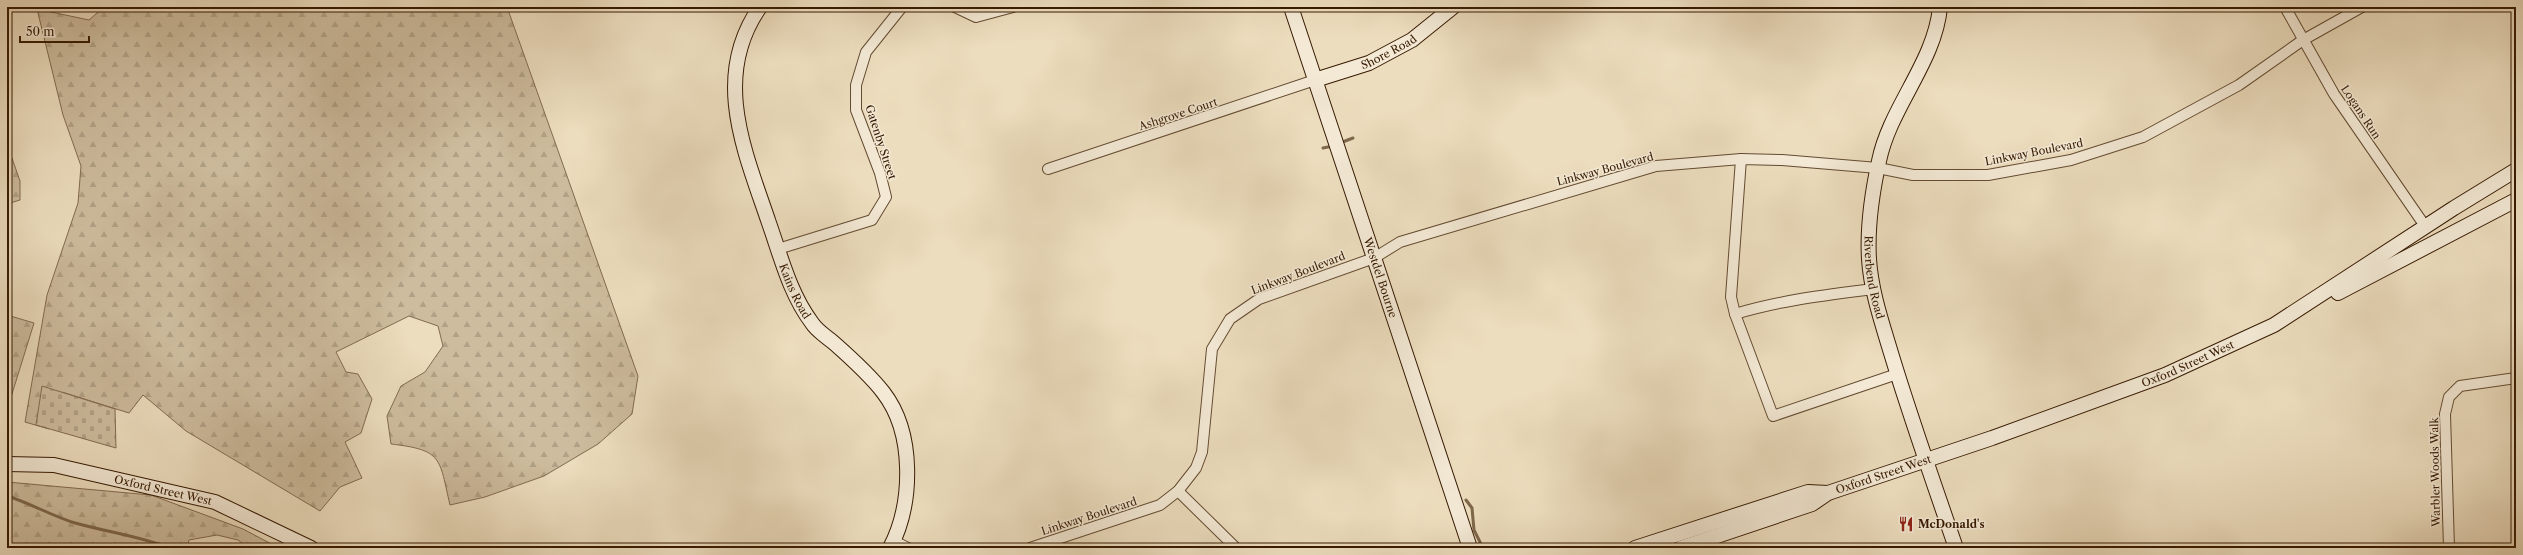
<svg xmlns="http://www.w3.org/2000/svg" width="2523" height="555" font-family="'Libre Caslon Text',serif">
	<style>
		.forest { fill: url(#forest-firs); stroke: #826b50 }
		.cemetery { fill: url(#cemetery-stones); stroke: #826b50 }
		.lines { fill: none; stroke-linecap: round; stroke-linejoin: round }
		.stream { stroke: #7e674c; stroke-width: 3 }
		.street-casing { stroke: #644b31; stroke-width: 12 }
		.secondary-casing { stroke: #371a02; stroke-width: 16 }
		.street { stroke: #f3e9d5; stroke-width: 10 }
		.secondary { stroke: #f3e9d5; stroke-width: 14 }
		.labels { text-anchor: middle; stroke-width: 3; stroke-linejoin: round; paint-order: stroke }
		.street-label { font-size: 11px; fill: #371a02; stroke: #f3e9d5 }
		.poi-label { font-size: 11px; font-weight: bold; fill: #371a02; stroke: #f3e9d5; text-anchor: start }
	</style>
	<defs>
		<pattern id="forest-firs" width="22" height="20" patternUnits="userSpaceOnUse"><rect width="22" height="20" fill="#cdbc9e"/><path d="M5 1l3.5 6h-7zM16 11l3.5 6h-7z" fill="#b1a186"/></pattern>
		<pattern id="cemetery-stones" width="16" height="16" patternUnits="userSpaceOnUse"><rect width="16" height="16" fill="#cdbc9e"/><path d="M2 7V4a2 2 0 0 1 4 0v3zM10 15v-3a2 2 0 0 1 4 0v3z" fill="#b1a186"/></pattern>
	</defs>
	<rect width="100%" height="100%" fill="#ecddbe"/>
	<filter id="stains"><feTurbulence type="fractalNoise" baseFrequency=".005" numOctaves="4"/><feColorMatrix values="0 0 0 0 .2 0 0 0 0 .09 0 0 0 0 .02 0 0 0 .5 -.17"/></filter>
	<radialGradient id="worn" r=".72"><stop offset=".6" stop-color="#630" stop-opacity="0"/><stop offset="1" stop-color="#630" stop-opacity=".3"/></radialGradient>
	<g class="forest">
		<path d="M104 7H507L638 376 632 414 598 444 544 476 485 497 450 505C439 458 443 450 391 444L387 416 401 386 425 372 443 346 438 326 409 316 336 352 346 372 358 374 372 399 361 433 345 442 362 478 340 487 320 511 186 431 143 395 129 413 62 392 49 429 25 422 47 295 78 203 81 166 63 115 37 9 89 20Z"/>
		<path d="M7 144 20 181V200L7 204Z"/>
		<path d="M7 315 34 323 7 410Z"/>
		<path d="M7 482 151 495 243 529 279 548H249L238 540 217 535 189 540 187 548H7Z"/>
	</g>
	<path class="cemetery" d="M42 386 115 409 116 448 36 425Z"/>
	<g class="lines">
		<g class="stream">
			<path d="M1340 143 1353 138"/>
			<path d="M1323 148 1333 146"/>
			<path d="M7 496C30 503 52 516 75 523 107 532 139 536 170 548"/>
			<path d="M1466 500 1472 508 1474 530 1483 548"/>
		</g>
		<g class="street-casing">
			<g id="street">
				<path d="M955 7 976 17 1013 7"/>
				<path d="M2285 7 2334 94 2425 226"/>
				<path d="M1048 169 1315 80"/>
				<path d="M778 249 872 220 886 197 880 173 856 110V85L866 52 902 7"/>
				<path d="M1874 289C1827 295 1781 300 1735 314L1773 416 1897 374"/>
				<path d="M1735 314 1731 297 1741 159"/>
				<path d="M1178 491 1236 548"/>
				<path d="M894 541 908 548"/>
				<path d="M1030 548 1160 505 1178 491 1196 468 1202 452 1212 349 1230 319 1259 299 1374 258 1400 242 1656 166 1741 159 1782 160 1878 168 1913 175H1988L2071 160 2143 137 2239 85 2303 40 2362 7"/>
				<path d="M2449 548 2445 414 2449 397 2460 386 2516 378"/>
			</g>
		</g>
		<g class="secondary-casing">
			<g id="secondary">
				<path id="s1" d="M760 7C711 77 745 152 769 223 781 257 790 294 812 323 817 331 827 337 834 343 851 358 869 374 883 392 915 433 913 504 890 548"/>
				<path id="s2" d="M1291 7 1470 548"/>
				<path id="s3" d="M1940 7C1935 62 1890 107 1879 161 1872 193 1867 226 1869 259 1871 291 1882 323 1891 353 1911 419 1934 484 1956 548"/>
				<path id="s4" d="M1315 80 1369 63 1412 40 1453 7"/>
				<path d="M2338 293 2516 200"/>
				<path id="s5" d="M7 464 54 465 215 502 311 548"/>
				<path d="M1635 548 1808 492 1828 493"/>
				<path id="s6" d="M1681 548 1812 504 1828 493 1992 438 2165 375 2274 325 2454 208 2516 170"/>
			</g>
		</g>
		<use href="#street" class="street"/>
		<use href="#secondary" class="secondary"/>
	</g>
	<defs>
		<g id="restaurant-bare" transform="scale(1.2)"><path d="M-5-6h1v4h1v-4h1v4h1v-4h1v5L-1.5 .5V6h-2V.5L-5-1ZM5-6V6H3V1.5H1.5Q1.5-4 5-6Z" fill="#8f2418" stroke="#f3e9d5" stroke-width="2.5" paint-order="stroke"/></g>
	</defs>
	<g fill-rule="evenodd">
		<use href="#restaurant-bare" x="1906" y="524"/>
	</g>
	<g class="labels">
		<g class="street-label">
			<text dy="4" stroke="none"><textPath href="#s4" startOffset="79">Shore Road</textPath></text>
			<text transform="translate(2361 112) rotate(56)" y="4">Logans Run</text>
			<text transform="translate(1178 114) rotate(-18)" y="4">Ashgrove Court</text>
			<text transform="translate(881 142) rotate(72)" y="4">Gatenby Street</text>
			<text transform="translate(2034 152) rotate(-11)" y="4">Linkway Boulevard</text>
			<text transform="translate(1605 169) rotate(-15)" y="4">Linkway Boulevard</text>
			<text transform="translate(1298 273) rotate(-21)" y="4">Linkway Boulevard</text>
			<text dy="4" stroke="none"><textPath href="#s2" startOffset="285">Westdel Bourne</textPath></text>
			<text dy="4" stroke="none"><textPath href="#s3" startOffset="284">Riverbend Road</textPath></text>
			<text dy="4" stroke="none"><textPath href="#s1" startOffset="299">Kains Road</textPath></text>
			<text dy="4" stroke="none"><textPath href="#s6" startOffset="540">Oxford Street West</textPath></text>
			<text transform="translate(2435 472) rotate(-91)" y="4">Warbler Woods Walk</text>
			<text dy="4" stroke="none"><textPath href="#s6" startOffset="216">Oxford Street West</textPath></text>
			<text dy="4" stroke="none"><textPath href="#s5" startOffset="159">Oxford Street West</textPath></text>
			<text transform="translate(1089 516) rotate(-18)" y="4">Linkway Boulevard</text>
		</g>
		<g class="poi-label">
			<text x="1918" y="528">McDonald's</text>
		</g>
	</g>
	<rect width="2523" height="555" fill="none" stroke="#ecddbe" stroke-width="24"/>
	<rect x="8" y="8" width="2507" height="539" fill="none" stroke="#371a02" stroke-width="2"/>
	<rect x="12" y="12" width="2499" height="531" fill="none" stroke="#371a02"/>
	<path d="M20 36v6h69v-6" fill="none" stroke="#371a02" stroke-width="2"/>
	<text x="26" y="36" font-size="12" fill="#371a02" stroke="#f3e9d5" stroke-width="3" paint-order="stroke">50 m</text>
	<rect width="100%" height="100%" filter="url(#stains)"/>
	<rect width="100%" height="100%" fill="url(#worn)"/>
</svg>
